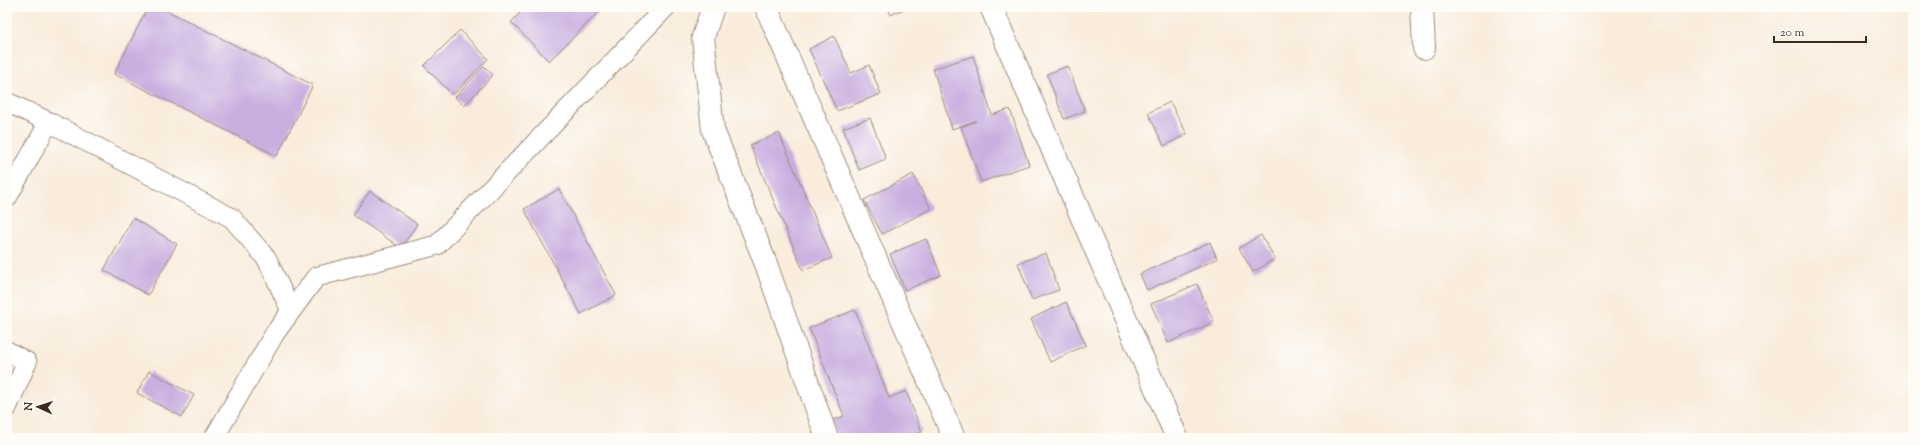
<svg xmlns="http://www.w3.org/2000/svg" width="1920" height="445" font-family="'Sorts Mill Goudy',serif">
	<style>
		.building { fill: #c9aee0 }
		.lines { fill: none; stroke-linecap: round; stroke-linejoin: round }
		.lane-casing { stroke: #9a8b7c; stroke-width: 21 }
		.street-casing { stroke: #9a8b7c; stroke-width: 24 }
		.primary-casing { stroke: #9a8b7c; stroke-width: 24 }
		.lane { stroke: #fff; stroke-width: 19 }
		.street { stroke: #fff; stroke-width: 22 }
		.primary { stroke: #fff; stroke-width: 22 }
	</style>
	<rect width="100%" height="100%" fill="#fdfcf7"/>
	<filter id="ink" filterUnits="userSpaceOnUse"><feTurbulence type="fractalNoise" baseFrequency=".025" numOctaves="2"/><feDisplacementMap in="SourceGraphic" scale="8" xChannelSelector="R" yChannelSelector="G"/><feConvolveMatrix kernelMatrix="1 2 1 2 8 2 1 2 1" color-interpolation-filters="sRGB"/></filter>
	<filter id="wash" filterUnits="userSpaceOnUse"><feTurbulence type="fractalNoise" baseFrequency=".012" numOctaves="4" result="noise"/><feDisplacementMap in="SourceGraphic" scale="16" xChannelSelector="R" yChannelSelector="G"/><feGaussianBlur stdDeviation="0.9" result="paint"/><feColorMatrix in="noise" values="0 0 0 0 0 0 0 0 0 0 0 0 0 0 0 0 0 1.4 0 .05"/><feComposite in="paint" operator="in"/></filter>
	<g filter="url(#wash)">
		<rect width="100%" height="100%" fill="#f9ecdb"/>
		<g id="blocks">
			<g class="building">
				<path d="M148 7H160L313 85 277 156 114 74Z"/>
				<path d="M526 7H604L549 61 511 22Z"/>
				<path d="M887 7H908L891 15Z"/>
				<path d="M460 30 488 59 453 95 424 66Z"/>
				<path d="M834 36 851 73 869 65 881 94 837 111 809 49Z"/>
				<path d="M973 56 992 115 1010 109 1029 165 981 182 961 127 976 121 952 129 933 69Z"/>
				<path d="M484 66 493 75 464 106 455 97Z"/>
				<path d="M1068 66 1085 111 1064 119 1047 74Z"/>
				<path d="M1170 102 1187 134 1164 146 1148 113Z"/>
				<path d="M870 118 886 159 859 170 843 128Z"/>
				<path d="M779 133 832 258 803 270 750 145Z"/>
				<path d="M913 174 931 209 882 234 864 200Z"/>
				<path d="M559 189 616 295 581 314 524 209Z"/>
				<path d="M370 191 417 224 401 248 353 215Z"/>
				<path d="M133 218 177 244 148 295 104 270Z"/>
				<path d="M1261 235 1275 259 1253 272 1239 248Z"/>
				<path d="M926 239 941 275 905 290 890 254Z"/>
				<path d="M1210 242 1217 259 1147 290 1140 274Z"/>
				<path d="M1046 253 1059 290 1032 300 1018 263Z"/>
				<path d="M1197 284 1214 322 1168 343 1151 304Z"/>
				<path d="M1066 302 1086 345 1050 362 1031 319Z"/>
				<path d="M855 310 889 398 906 391 922 432 906 438H837L831 421 844 416 809 328Z"/>
				<path d="M149 371 194 395 182 417 137 393Z"/>
			</g>
		</g>
	</g>
	<g filter="url(#ink)">
		<use href="#blocks" fill-opacity="0" stroke="#9a8b7c" stroke-width="1"/>
		<g class="lines">
			<g class="lane-casing">
				<g id="lane">
					<path d="M7 102 49 122 232 218 267 259 291 311"/>
					<path d="M7 198 49 122"/>
					<path d="M7 351 27 362 7 408"/>
					<path d="M214 438 275 333 316 277 437 245 666 7"/>
				</g>
			</g>
			<g class="street-casing">
				<g id="street">
					<path d="M713 7 703 37 713 130 766 264 827 438"/>
					<path d="M766 7 954 438"/>
					<path d="M1422 7 1424 48"/>
				</g>
			</g>
			<g class="primary-casing">
				<path id="primary" d="M991 7 1177 438"/>
			</g>
			<use href="#lane" class="lane"/>
			<use href="#street" class="street"/>
			<use href="#primary" class="primary"/>
		</g>
	</g>
	<rect width="1920" height="445" fill="none" stroke="#fdfcf7" stroke-width="24"/>
	<g transform="translate(38 407) rotate(273)" stroke="#fdfcf7" stroke-width="3" paint-order="stroke">
	<path d="M0-3L7 15L0 10L-7 15Z" fill="#3b2a1e"/>
	<text y="-6" font-size="11" font-weight="bold" text-anchor="middle" fill="#3b2a1e">N</text>
	</g>
	<path d="M1774 36v6h92v-6" fill="none" stroke="#3b2a1e" stroke-width="2"/>
	<text x="1780" y="36" font-size="12" fill="#3b2a1e" stroke="#fdfcf7" stroke-width="3" paint-order="stroke">20 m</text>
</svg>
